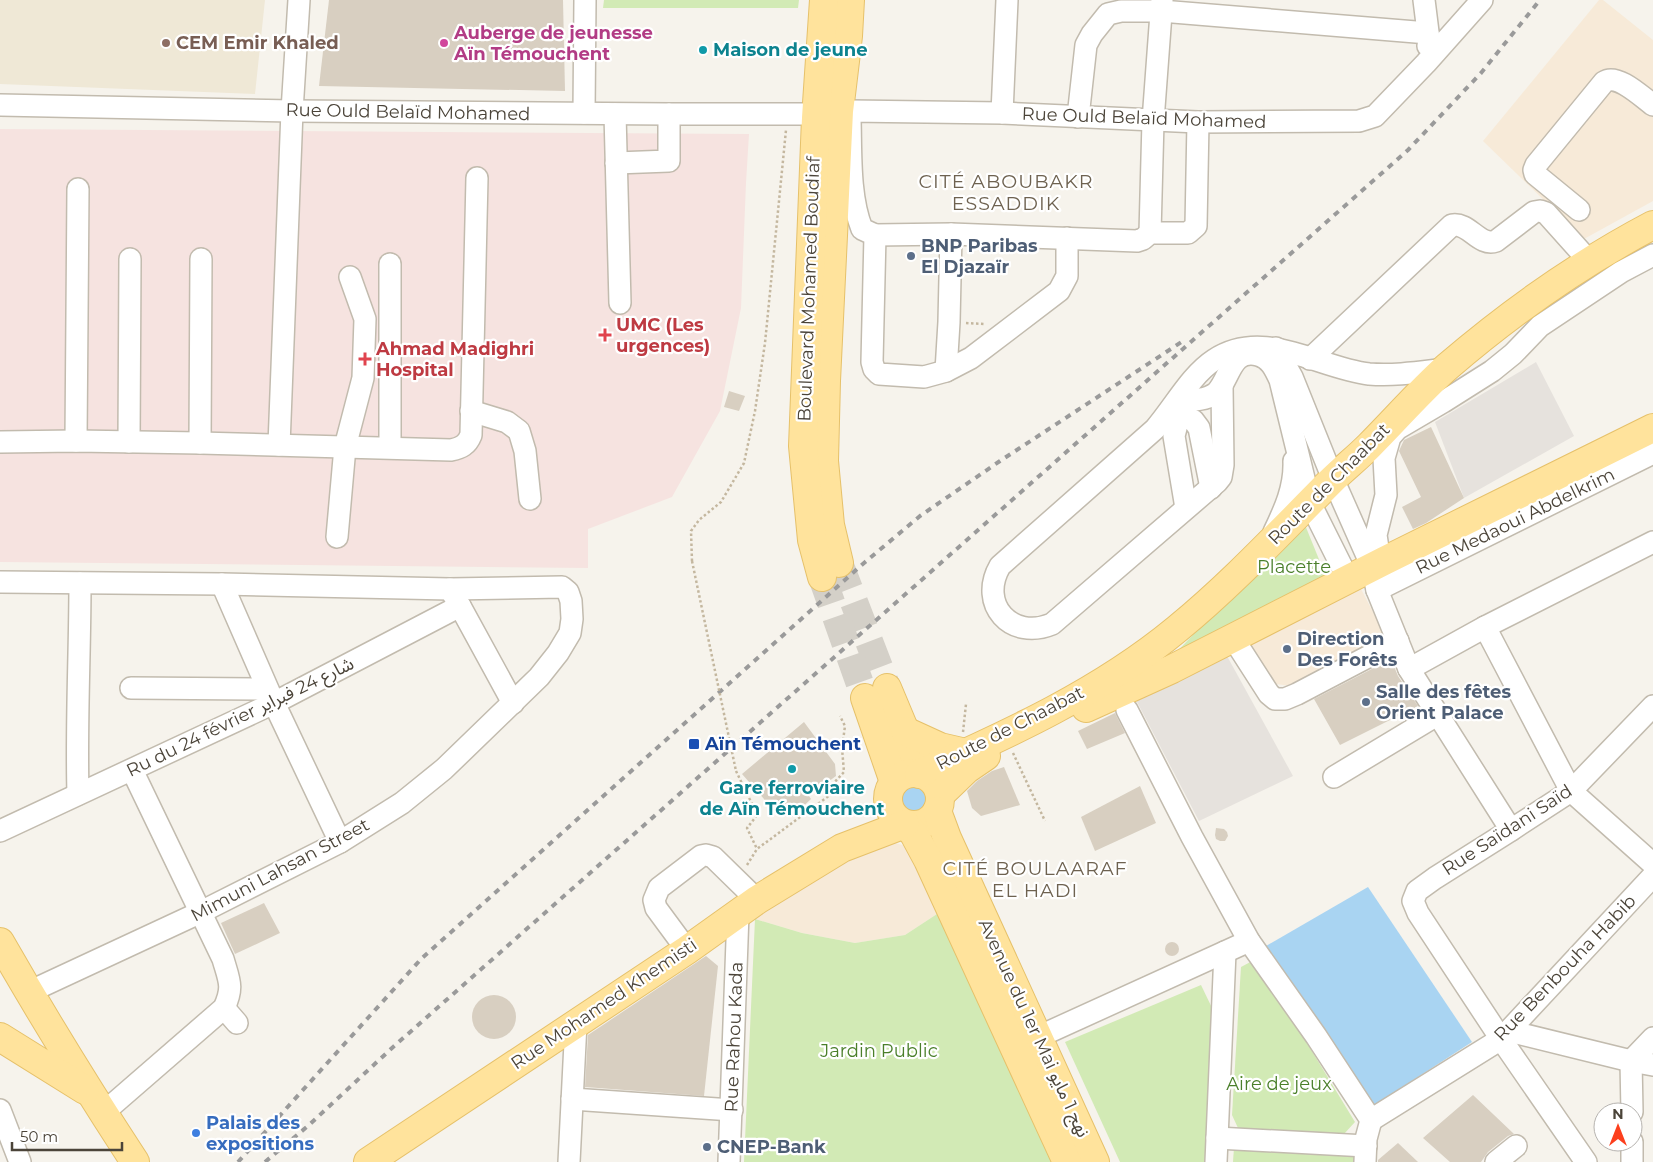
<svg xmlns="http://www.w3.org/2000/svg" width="1653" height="1162" font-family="Montserrat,'Noto Sans Arabic',sans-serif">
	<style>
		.commercial { fill: #f7ead8 }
		.industrial { fill: #e6e2dd }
		.education { fill: #efe8d6 }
		.medical { fill: #f6e3e0 }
		.green { fill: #d2eab5 }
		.water { fill: #a9d4f2 }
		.building { fill: #d8cfc1 }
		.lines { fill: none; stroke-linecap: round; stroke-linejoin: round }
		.major-tunnel { stroke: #d4d0c8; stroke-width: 28; stroke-dasharray: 28 14; stroke-linecap: butt }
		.minor-casing { stroke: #c2bbae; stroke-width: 24 }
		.major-casing { stroke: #e6c16a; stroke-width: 30 }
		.path { stroke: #c4b79f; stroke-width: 2.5; stroke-dasharray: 2.5 2.5; stroke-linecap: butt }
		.minor { stroke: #fff; stroke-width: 21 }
		.major { stroke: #ffe39c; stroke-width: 28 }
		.rail { stroke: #9a9a9a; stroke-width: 4; stroke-dasharray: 6 6; stroke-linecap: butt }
		.path-bridge { stroke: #c4b79f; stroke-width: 2.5; stroke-dasharray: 2.5 2.5; stroke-linecap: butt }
		.education-dot { fill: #8d6e63; stroke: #fff; stroke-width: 2 }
		.hotel-dot { fill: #d1479c; stroke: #fff; stroke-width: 2 }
		.culture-dot { fill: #0f9aa8; stroke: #fff; stroke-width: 2 }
		.service-dot { fill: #5c6f8a; stroke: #fff; stroke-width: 2 }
		.health-dot { fill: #e0444e; stroke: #fff; stroke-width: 2 }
		.transit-dot { fill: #1a4fb4; stroke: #fff; stroke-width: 2 }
		.shop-dot { fill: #3f7fe0; stroke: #fff; stroke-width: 2 }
		.labels { text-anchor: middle; stroke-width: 4.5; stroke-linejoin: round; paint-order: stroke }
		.hotel-label { font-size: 18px; font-weight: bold; fill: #b23c85; stroke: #fff; text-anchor: start }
		.education-label { font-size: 18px; font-weight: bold; fill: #785e54; stroke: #fff; text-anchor: start }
		.culture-label { font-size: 18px; font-weight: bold; fill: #0d838f; stroke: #fff; text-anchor: start }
		.street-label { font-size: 18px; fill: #4b4439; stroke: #fff }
		.service-label { font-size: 18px; font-weight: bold; fill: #4e5e75; stroke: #fff; text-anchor: start }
		.health-label { font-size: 18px; font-weight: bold; fill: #be3a42; stroke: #fff; text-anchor: start }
		.park-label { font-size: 18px; fill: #4a7f2a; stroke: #fff }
		.transit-label { font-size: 18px; font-weight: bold; fill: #164399; stroke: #fff; text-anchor: start }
		.shop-label { font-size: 18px; font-weight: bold; fill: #366cbe; stroke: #fff; text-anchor: start }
		.neighbourhood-label { font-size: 19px; letter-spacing: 1px; fill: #6e6250; stroke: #fff }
	</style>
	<rect width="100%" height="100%" fill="#f6f3ec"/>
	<g class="commercial">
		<path d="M1599 0H1603L1653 40V201L1584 239 1483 141Z"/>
		<path d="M1360 587 1386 637 1291 686 1269 683 1249 640Z"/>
		<path d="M884 840 913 848 937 914 905 935 855 943 802 933 755 919 836 861Z"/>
	</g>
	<g class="industrial">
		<path d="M1536 362 1574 436 1464 498 1435 422Z"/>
		<path d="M1227 656 1293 776 1199 821 1135 698Z"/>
	</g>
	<path class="education" d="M0 0H265L255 94 0 84Z"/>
	<path class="medical" d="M0 129 749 134 746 183 741 308 720 411 672 497 588 529V568L0 562Z"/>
	<g class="green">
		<path d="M604 0H799L798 8H603Z"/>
		<path d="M1303 520 1327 579 1167 662Z"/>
		<path d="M937 914 1054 1162H744L755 919 802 933 855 943 905 935Z"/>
		<path d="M1256 959 1355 1122 1344 1134 1238 1128 1232 1115 1241 967Z"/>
		<path d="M1201 985 1214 1012 1207 1162H1120L1065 1042Z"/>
		<path d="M1234 1147 1358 1155 1357 1162H1233Z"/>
	</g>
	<g class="water">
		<path d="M905 779 928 785C932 792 932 796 929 803 918 826 893 817 893 794Z"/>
		<path d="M1368 887 1472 1042 1370 1108 1266 946Z"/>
	</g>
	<g class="building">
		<path d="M329 0H563L565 91 319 86Z"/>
		<path d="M729 391 745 396 739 411 724 407Z"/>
		<path d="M1431 427 1464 498 1426 523 1413 529 1402 507 1421 497 1399 451 1404 440Z"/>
		<path d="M1391 659 1398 676 1418 706 1340 745 1314 699Z"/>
		<path d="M1115 713 1125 733 1087 749 1078 731Z"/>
		<path d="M804 722 835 764 836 776 809 796 811 799 792 817 778 815 742 774Z"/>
		<path d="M1004 767 1020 805 981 816 972 808 967 791 977 781 992 771Z"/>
		<path d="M1140 786 1156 823 1095 851 1081 817Z"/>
		<path d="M1216 828 1224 829 1227 832 1228 836 1225 841H1220L1216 839 1215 835Z"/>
		<path d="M264 903 280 933 235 954 221 923Z"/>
		<circle cx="1172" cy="949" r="7"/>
		<path d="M706 956 718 966 704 1096 585 1087 588 1035Z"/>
		<circle cx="494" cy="1017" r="22"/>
		<path d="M1473 1095 1514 1134 1508 1136 1488 1152 1481 1162H1450L1423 1138Z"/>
		<path d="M1398 1143 1418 1162H1378V1160Z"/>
	</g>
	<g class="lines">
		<g class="major-tunnel">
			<path d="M839 563 887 688"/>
			<path d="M822 577 865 698"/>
		</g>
		<g class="minor-casing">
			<g id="minor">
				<path d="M1424 0 1429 40 1428 46"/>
				<path d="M0 105 292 111 669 114H816L850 111 1002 113 1198 122 1359 121 1375 116 1426 63 1482 0"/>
				<path d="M584 113 585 0"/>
				<path d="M1002 113 1007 0"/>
				<path d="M615 114 620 303"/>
				<path d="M1078 117 1086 45 1092 34 1108 14 1121 11H1161L1428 33"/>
				<path d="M850 119C851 153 849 197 862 229L875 235 872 362 874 369 879 374 924 377 946 371 971 358 1059 291 1067 276V238"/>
				<path d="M616 163 669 161V114"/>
				<path d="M1579 210 1535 174 1534 170 1536 165 1604 82C1617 73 1641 96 1653 105"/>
				<path d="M1150 233 1153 121 1162 0"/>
				<path d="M875 235 951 234 1137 241 1143 239 1150 233H1188L1196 226 1198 122"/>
				<path d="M390 264V447"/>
				<path d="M1276 348 1292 377 1333 479 1372 567 1377 590 1409 669 1511 830"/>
				<path d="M1310 359 1452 225C1469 222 1479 247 1496 241L1534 212 1540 211 1546 213 1589 261"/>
				<path d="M946 371 949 322 951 234"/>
				<path d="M1222 386 1223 465 1221 477 1217 482 1052 624C1011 641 978 604 1000 566L1155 429C1174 407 1191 375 1214 360 1264 327 1318 368 1369 374 1395 376 1420 372 1446 369"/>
				<path d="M1178 400C1191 400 1205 401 1216 393 1230 380 1230 348 1258 355 1270 358 1275 369 1280 380L1310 503 1348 579"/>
				<path d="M471 411 507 422 519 431 525 451 530 499"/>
				<path d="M76 441 78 189"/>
				<path d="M0 442 76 441 200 443 451 450C461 448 467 445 471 435L477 178"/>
				<path d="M129 442 130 259"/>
				<path d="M200 443 201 259"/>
				<path d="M279 445 292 111 299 0"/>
				<path d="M1186 508 1174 436 1177 424 1182 416 1193 420 1199 428 1211 488"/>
				<path d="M1274 532C1285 509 1295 487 1294 461"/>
				<path d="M337 537 345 447 363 378 365 319 350 277"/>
				<path d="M1384 561 1378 548 1376 535 1386 495 1384 458 1390 437 1397 429 1443 402 1492 371 1513 354 1540 326 1621 272 1653 255"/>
				<path d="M0 582 222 584 450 589 562 587 568 592 571 601 572 619 570 633 558 653 539 677 444 769 402 803 340 842 201 912 29 992"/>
				<path d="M222 584 274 703 340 842"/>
				<path d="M1377 590 1653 453"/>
				<path d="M460 606 513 703"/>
				<path d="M1485 627 1571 791 1653 864"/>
				<path d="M1233 638 1269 694 1275 699H1285L1297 694 1398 641"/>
				<path d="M1409 669 1485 627 1653 542"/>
				<path d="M131 688 267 689"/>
				<path d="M1127 710 1192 837 1249 941 1316 1036 1371 1120 1366 1139 1365 1162"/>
				<path d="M1334 777 1437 715"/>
				<path d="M78 794C76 723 80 653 80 583"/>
				<path d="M0 831 274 703 460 606 450 589"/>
				<path d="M687 950 656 908 654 900 659 888 701 856 706 855 713 857 757 900"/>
				<path d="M224 1008 237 1023"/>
				<path d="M1509 1031 1631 1061 1653 1065"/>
				<path d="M1038 1037 1249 941"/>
				<path d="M572 1099 732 1110"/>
				<path d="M0 1110 20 1162"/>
				<path d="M1632 1112 1631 1061 1653 1038"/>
				<path d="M103 1113 224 1008C234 987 229 980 223 959L132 770"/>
				<path d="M1371 1120 1501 1039 1653 876"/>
				<path d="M1217 1138 1366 1146"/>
				<path d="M1632 1142V1162"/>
				<path d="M569 1162 576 1023"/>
				<path d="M729 1162 738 913"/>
				<path d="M1216 1162 1225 952"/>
				<path d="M1496 1162 1516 1146"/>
				<path d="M1586 1162 1501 1039 1418 913 1413 901 1417 891 1435 878 1511 830 1571 791 1653 706"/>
			</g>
		</g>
		<g class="major-casing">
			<g id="major">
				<path d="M839 563 830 525 824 461 826 381 839 111 848 36 850 0"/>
				<path d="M822 577 812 540 803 446 816 118 824 0"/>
				<path d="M887 688 905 731 917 773"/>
				<path d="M865 698 894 782"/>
				<path d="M1086 708 1172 669 1384 561 1653 428"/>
				<path d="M905 731 940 747 966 753"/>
				<circle cx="914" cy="799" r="26"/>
				<path d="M919 774C1009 734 1101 692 1177 629 1232 584 1281 531 1331 481 1343 469 1357 458 1369 446 1395 420 1420 391 1447 367 1511 312 1579 264 1653 225"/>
				<path d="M940 795 967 769 986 756"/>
				<path d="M937 811 947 838 1095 1162"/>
				<path d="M905 824 914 834 928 860 1067 1162"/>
				<path d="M0 942C43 1017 88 1090 135 1162"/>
				<path d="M0 1037 85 1090"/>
				<path d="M368 1162 687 950 757 900 842 848 905 824"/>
			</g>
		</g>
		<g class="path">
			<path d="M966 323 985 324"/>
			<path d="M692 561 691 531 699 520 721 502 744 463 755 411 765 343 786 130"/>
			<path d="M963 732 966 704"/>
			<path d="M1013 753 1045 821"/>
			<path d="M736 771 754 808 758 814 747 828 757 849"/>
			<path d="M747 865 757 849 830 795 831 786 844 772 842 748 845 726 840 716"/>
		</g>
		<use href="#minor" class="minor"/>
		<use href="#major" class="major"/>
		<g class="rail">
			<path d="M238 1162 422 958 864 563 920 516 1000 461 1183 341"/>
			<path d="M265 1162 309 1125 392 1048 1408 150 1481 73 1540 0"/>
		</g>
		<path class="path-bridge" d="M692 561 736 771"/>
	</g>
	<circle class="education-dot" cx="166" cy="43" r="5"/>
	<circle class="hotel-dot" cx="444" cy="43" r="5"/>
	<g class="culture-dot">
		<circle cx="703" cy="50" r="5"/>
		<circle cx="792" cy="769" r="5"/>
	</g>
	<g class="service-dot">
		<circle cx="911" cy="256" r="5"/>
		<circle cx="1287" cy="649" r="5"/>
		<circle cx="1366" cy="702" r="5"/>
		<circle cx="707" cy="1147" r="5"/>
	</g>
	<g class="health-dot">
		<path d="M602.5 327.5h5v5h5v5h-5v5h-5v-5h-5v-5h5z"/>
		<path d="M362.5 351.5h5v5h5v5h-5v5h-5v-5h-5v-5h5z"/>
	</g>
	<rect class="transit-dot" x="688" y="738" width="12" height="12" rx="2.5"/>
	<circle class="shop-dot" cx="196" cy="1133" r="5"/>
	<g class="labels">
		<g class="hotel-label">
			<text x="454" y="39">Auberge de jeunesse<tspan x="454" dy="21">Aïn Témouchent</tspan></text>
		</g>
		<g class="education-label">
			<text x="176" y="49">CEM Emir Khaled</text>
		</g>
		<g class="culture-label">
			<text x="713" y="56">Maison de jeune</text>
			<text x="792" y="794" text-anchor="middle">Gare ferroviaire<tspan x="792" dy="21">de Aïn Témouchent</tspan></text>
		</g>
		<g class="street-label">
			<text transform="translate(408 112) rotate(1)" y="6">Rue Ould Belaïd Mohamed</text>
			<text transform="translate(1144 118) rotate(2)" y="6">Rue Ould Belaïd Mohamed</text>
			<text transform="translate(809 289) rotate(-88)" y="6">Boulevard Mohamed Boudiaf</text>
			<text transform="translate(1329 484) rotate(-45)" y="6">Route de Chaabat</text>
			<text transform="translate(1515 521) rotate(-26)" y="6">Rue Medaoui Abdelkrim</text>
			<text transform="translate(240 717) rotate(-26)" y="6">Ru du 24 février شارع 24 فبراير</text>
			<text transform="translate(1010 728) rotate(-27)" y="6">Route de Chaabat</text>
			<text transform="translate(1507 830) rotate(-33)" y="6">Rue Saïdani Saïd</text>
			<text transform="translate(280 870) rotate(-28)" y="6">Mimuni Lahsan Street</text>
			<text transform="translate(1565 968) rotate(-46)" y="6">Rue Benbouha Habib</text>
			<text transform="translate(604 1004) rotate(-34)" y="6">Rue Mohamed Khemisti</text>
			<text transform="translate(1034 1028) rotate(65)" y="6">Avenue du 1er Mai نهج 1 مايو</text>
			<text transform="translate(734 1037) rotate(-88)" y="6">Rue Rahou Kada</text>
		</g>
		<g class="service-label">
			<text x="921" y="252">BNP Paribas<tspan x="921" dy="21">El Djazaïr</tspan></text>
			<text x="1297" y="645">Direction<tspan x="1297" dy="21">Des Forêts</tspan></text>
			<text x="1376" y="698">Salle des fêtes<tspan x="1376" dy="21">Orient Palace</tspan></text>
			<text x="717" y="1153">CNEP-Bank</text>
		</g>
		<g class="health-label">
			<text x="616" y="331">UMC (Les<tspan x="616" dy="21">urgences)</tspan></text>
			<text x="376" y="355">Ahmad Madighri<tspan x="376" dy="21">Hospital</tspan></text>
		</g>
		<g class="park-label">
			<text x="1294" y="573">Placette</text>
			<text x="879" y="1057">Jardin Public</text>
			<text x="1279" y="1090">Aire de jeux</text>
		</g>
		<g class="transit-label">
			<text x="705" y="750">Aïn Témouchent</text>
		</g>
		<g class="shop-label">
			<text x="206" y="1129">Palais des<tspan x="206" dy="21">expositions</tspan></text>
		</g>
		<g class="neighbourhood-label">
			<text x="1006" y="188">CITÉ ABOUBAKR<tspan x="1006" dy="22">ESSADDIK</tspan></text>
			<text x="1035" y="875">CITÉ BOULAARAF<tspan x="1035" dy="22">EL HADI</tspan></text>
		</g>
	</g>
	<g transform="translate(1618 1127)"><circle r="24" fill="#ffffff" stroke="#b7b4b0"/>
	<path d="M0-4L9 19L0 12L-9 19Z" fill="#fc3f1d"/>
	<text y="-8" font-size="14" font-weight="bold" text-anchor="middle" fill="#4b4439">N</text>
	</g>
	<path d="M12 1142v8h110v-8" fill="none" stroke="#4b4439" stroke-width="2.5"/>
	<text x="20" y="1142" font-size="15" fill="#4b4439" stroke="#ffffff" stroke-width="4" paint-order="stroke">50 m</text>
</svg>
